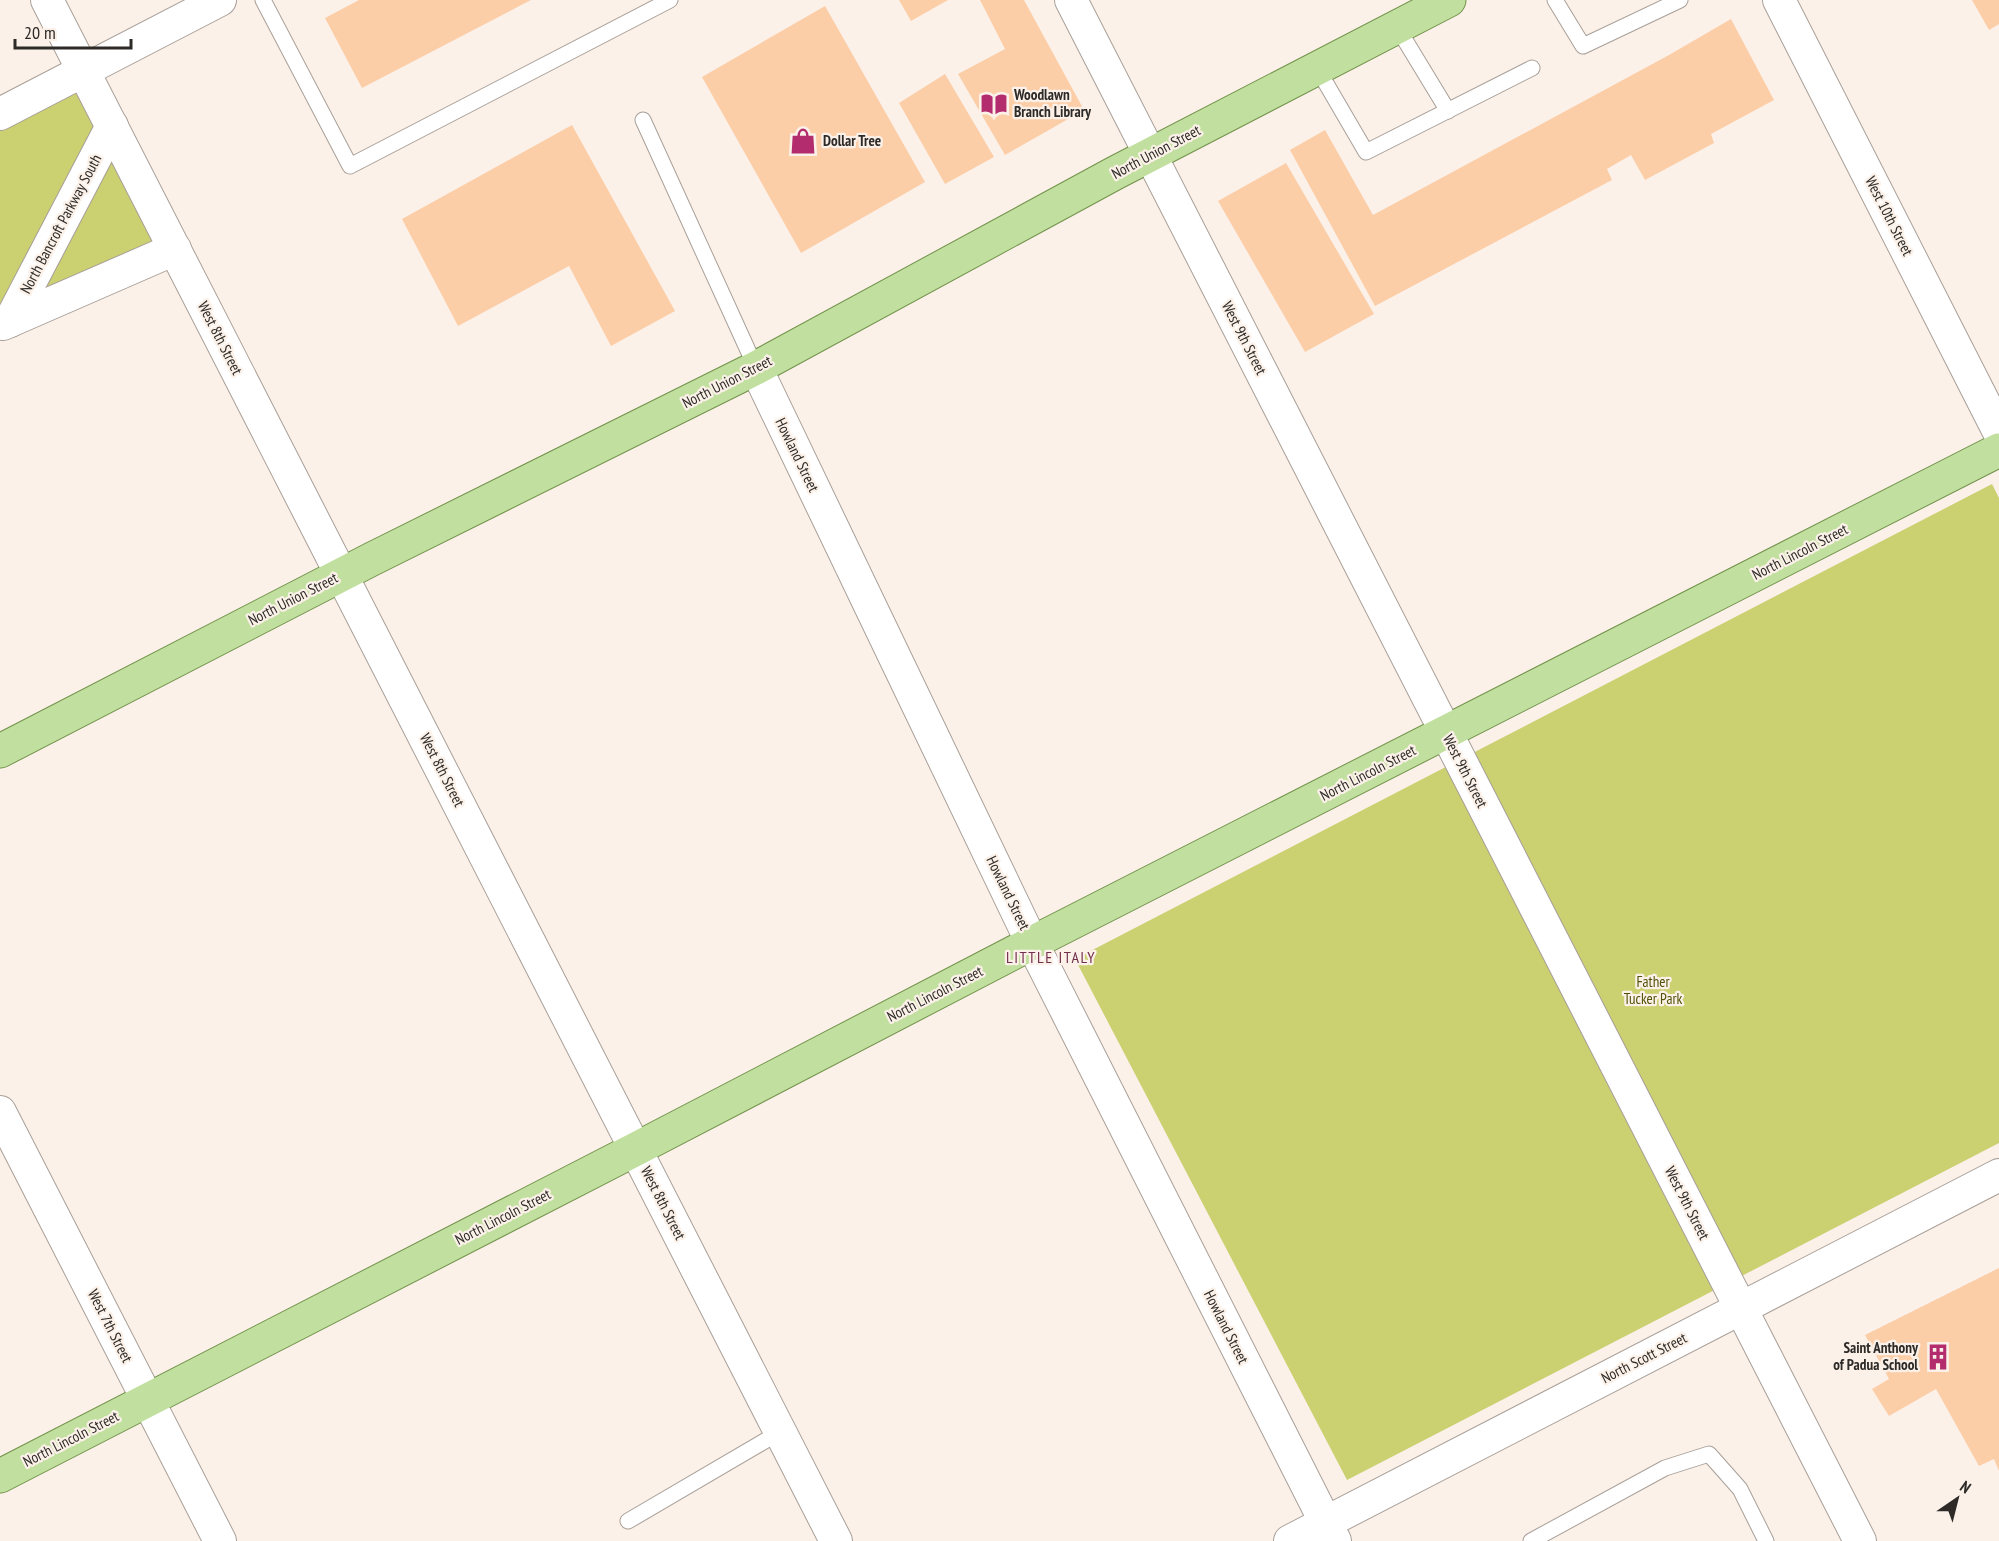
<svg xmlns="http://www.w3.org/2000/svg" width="1999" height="1541" font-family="'PT Sans Narrow',sans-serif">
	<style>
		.green { fill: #cbd071 }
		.building { fill: #fccea8 }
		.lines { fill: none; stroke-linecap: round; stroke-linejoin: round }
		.service-casing { stroke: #a89f98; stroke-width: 17 }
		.minor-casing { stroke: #a89f98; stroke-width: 34 }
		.primary-casing { stroke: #72924b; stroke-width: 35 }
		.service { stroke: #fff; stroke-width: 15 }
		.minor { stroke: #fff; stroke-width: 32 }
		.primary { stroke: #c1df9f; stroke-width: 33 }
		.labels { text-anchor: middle; stroke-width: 4.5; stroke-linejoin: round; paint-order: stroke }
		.poi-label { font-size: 15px; font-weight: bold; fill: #2d2a27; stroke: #fbf1e9; text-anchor: start }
		.street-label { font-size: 15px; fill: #2d2a27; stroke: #fbf1e9 }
		.park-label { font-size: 15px; fill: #515308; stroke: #fbf1e9 }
		.neighbourhood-label { font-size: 16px; letter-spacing: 1.5px; fill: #73304d; stroke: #fbf1e9 }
	</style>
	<rect width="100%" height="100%" fill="#fbf1e9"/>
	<g class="green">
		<path d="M83 71 175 249 0 326V114Z"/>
		<path d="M1992 484 1999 498V1143L1347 1480 1075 959Z"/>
	</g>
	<g class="building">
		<path d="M359 0H531L362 88 325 18Z"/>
		<path d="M899 0H948L911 21Z"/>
		<path d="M980 0H1024L1084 110 1005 155 958 74 1005 49Z"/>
		<path d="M1972 0H1999V24L1989 30Z"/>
		<path d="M825 6 925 182 801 253 702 77Z"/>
		<path d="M1731 19 1774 100 1711 134 1714 143 1645 180 1631 155 1607 169 1612 180 1375 306 1290 150 1325 130 1373 215 1669 55Z"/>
		<path d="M945 74 994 157 945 184 899 103Z"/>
		<path d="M572 125 675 311 611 346 569 266 458 326 402 219Z"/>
		<path d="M1286 163 1374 314 1305 352 1218 201Z"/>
		<path d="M1999 1268V1471L1994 1459 1979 1466 1936 1389 1889 1416 1872 1389 1889 1379 1865 1335Z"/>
	</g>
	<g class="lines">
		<g class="service-casing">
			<g id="service">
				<path d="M263 0 350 166 670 0"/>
				<path d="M1555 0 1583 46 1680 0"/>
				<path d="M1397 27 1448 111"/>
				<path d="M1317 68 1366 152 1532 68"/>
				<path d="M643 120 756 368"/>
				<path d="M628 1521 780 1432"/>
				<path d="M1531 1541 1665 1468 1709 1454 1740 1489 1766 1541"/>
			</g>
		</g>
		<g class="minor-casing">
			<g id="minor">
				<path d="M47 0 836 1541"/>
				<path d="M1071 0 1860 1541"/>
				<path d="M1779 0 1999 432"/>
				<path d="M0 114 220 0"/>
				<path d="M10 321 112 126"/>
				<path d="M3 324 175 249"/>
				<path d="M756 368 1032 943 1335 1541"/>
				<path d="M0 1112 220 1541"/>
				<path d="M1290 1541 1999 1175"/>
			</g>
		</g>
		<g class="primary-casing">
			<g id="primary">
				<path d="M0 751 372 559 756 368 1115 173 1449 0"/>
				<path d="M0 1476 636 1149 1032 943 1999 450"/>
			</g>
		</g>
		<use href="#service" class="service"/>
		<use href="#minor" class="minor"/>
		<use href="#primary" class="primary"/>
	</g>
	<defs>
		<g id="library-bare" transform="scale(2.07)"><path d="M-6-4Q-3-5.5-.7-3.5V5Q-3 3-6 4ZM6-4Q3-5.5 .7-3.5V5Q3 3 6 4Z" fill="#b32c6e" stroke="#fbf1e9" stroke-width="2.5" paint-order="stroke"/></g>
		<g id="shop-bare" transform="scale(2.07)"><path d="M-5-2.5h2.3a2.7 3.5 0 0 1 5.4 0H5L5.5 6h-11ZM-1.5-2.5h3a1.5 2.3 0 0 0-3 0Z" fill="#b32c6e" stroke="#fbf1e9" stroke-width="2.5" paint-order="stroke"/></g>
		<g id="building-bare" transform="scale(2.07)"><path d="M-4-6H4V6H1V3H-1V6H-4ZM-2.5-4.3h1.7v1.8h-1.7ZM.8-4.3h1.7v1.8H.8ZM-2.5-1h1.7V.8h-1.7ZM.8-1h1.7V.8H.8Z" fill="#b32c6e" stroke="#fbf1e9" stroke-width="2.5" paint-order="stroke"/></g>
	</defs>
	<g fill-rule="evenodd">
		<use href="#library-bare" x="994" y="104"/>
		<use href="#shop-bare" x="803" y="141"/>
		<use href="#building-bare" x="1938" y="1357"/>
	</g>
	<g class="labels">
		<g class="poi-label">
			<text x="1014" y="100">Woodlawn<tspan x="1014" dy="17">Branch Library</tspan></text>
			<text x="823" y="146">Dollar Tree</text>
			<text x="1918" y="1353" text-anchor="end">Saint Anthony<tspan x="1918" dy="17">of Padua School</tspan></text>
		</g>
		<g class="street-label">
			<text transform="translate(1156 152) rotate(-28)" y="5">North Union Street</text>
			<text transform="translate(1889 216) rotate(63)" y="5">West 10th Street</text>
			<text transform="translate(61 224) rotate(-62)" y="5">North Bancroft Parkway South</text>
			<text transform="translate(220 338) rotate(63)" y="5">West 8th Street</text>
			<text transform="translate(1244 338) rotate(63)" y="5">West 9th Street</text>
			<text transform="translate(727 382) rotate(-27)" y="5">North Union Street</text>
			<text transform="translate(797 455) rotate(64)" y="5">Howland Street</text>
			<text transform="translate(1800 552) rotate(-27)" y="5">North Lincoln Street</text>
			<text transform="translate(293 599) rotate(-27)" y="5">North Union Street</text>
			<text transform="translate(442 770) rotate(63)" y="5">West 8th Street</text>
			<text transform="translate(1465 771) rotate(63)" y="5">West 9th Street</text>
			<text transform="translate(1368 773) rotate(-27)" y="5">North Lincoln Street</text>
			<text transform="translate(1008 893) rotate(64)" y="5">Howland Street</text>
			<text transform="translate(935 994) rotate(-27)" y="5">North Lincoln Street</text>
			<text transform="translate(663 1203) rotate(63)" y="5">West 8th Street</text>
			<text transform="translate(1687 1203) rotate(63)" y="5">West 9th Street</text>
			<text transform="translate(503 1217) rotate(-27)" y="5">North Lincoln Street</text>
			<text transform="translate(110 1326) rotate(63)" y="5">West 7th Street</text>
			<text transform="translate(1226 1327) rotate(63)" y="5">Howland Street</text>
			<text transform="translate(1644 1358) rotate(-27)" y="5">North Scott Street</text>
			<text transform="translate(71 1439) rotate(-27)" y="5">North Lincoln Street</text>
		</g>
		<g class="park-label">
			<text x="1653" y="987">Father<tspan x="1653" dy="17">Tucker Park</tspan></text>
		</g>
		<g class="neighbourhood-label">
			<text x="1051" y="963">LITTLE ITALY</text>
		</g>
	</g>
	<g transform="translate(1957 1499) rotate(35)" stroke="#fbf1e9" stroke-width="4.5" paint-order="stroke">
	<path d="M0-4.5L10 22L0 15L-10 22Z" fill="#2d2a27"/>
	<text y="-9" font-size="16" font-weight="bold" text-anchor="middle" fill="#2d2a27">N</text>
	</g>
	<path d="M15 39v9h116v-9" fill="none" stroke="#2d2a27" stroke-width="3"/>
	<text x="24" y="39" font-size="18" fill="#2d2a27" stroke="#fbf1e9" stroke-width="4.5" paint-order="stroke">20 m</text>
</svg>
